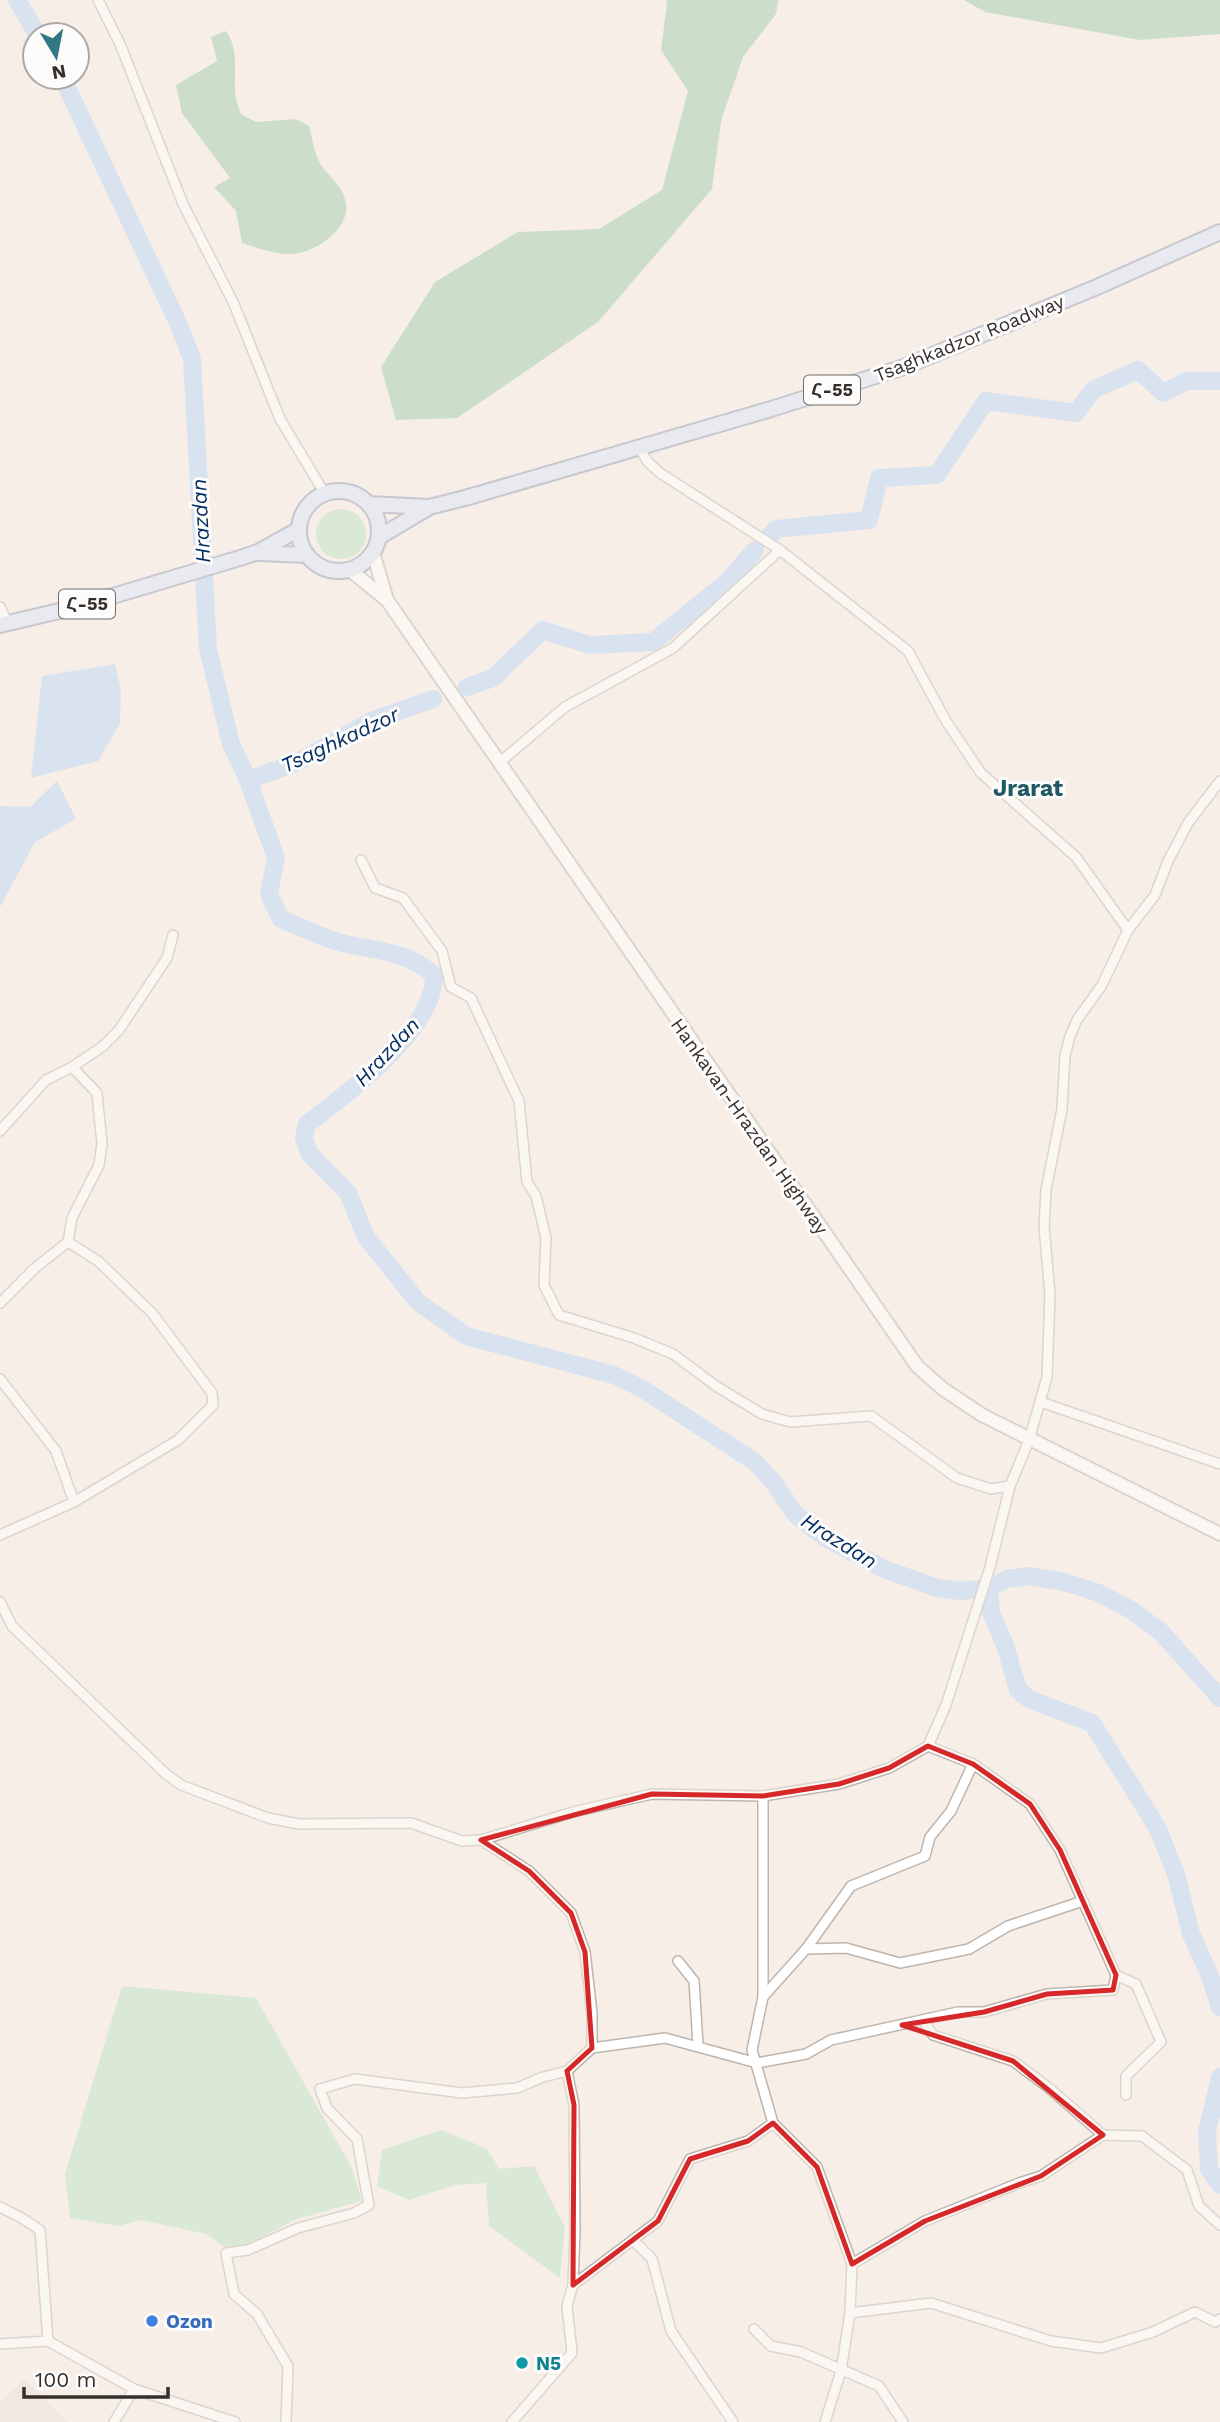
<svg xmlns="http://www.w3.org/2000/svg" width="1220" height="2422" font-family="'Work Sans','Noto Sans Armenian',sans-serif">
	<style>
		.built { fill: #f0e1d5 }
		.green { fill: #b8e3c1 }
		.forest { fill: #9acba4 }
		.water { fill: #b7d3f8 }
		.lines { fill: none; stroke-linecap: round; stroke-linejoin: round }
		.river { stroke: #b7d3f8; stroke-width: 18 }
		.minor-casing { stroke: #bdb5ae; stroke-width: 12 }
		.secondary-casing { stroke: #bdb5ae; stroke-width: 16 }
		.primary-casing { stroke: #8e99b1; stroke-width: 18 }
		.minor { stroke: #fff; stroke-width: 9 }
		.secondary { stroke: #fff; stroke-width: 12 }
		.primary { stroke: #d9e4fb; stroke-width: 14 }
		.marked { fill: none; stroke: #d62828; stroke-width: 5; stroke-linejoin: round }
		.shop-dot { fill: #3f7fe0; stroke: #fefcfb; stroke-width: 2.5 }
		.culture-dot { fill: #0f9aa8; stroke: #fefcfb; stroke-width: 2.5 }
		.labels { text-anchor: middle; stroke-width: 6; stroke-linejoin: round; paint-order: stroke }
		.shield { fill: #fefcfb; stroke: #6f6c6b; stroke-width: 2 }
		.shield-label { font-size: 18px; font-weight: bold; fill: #322f2d }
		.street-label { font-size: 19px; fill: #322f2d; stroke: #fefcfb }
		.shop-label { font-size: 19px; font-weight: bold; fill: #366cbe; stroke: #fefcfb; text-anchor: start }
		.culture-label { font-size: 19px; font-weight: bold; fill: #0d838f; stroke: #fefcfb; text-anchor: start }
		.water-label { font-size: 21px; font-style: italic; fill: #002e63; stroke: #fefcfb }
		.quarter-label { font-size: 23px; font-weight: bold; fill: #205863; stroke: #fefcfb }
	</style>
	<rect width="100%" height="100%" fill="#f6eee7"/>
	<path class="built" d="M25 2379 67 2422H0V2403Z"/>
	<g class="green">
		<circle cx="341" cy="534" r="25"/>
		<path d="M122 1986 256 1998 352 2168 362 2201 297 2219 240 2248 222 2246 206 2234 140 2220 119 2226 70 2218 65 2174Z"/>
		<path d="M441 2130 486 2148 500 2169 534 2166 565 2228 560 2278 489 2226 486 2183 456 2185 409 2200 377 2186 382 2150Z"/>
	</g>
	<g class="forest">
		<path d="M665 0H778L776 14 743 57 721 121 712 189 598 322 457 418 396 420 381 367 435 282 518 232 599 229 662 190 688 91 661 50 667 2Z"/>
		<path d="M964 0H1220V34L1140 40 985 12Z"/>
		<path d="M226 31C239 49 234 71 235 92 236 100 238 107 241 114L256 122 296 119 309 126C312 137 314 153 320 163 328 176 344 187 346 204 350 230 313 254 290 254 274 254 257 248 242 243L236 211 214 187 230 178 182 113 176 85 217 61 211 37Z"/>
	</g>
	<g class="water">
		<path d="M115 664 121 691 120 724 98 761 31 778 42 676Z"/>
		<path d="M57 781 76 819 35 842 0 907V806L30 807Z"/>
	</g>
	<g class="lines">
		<g class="river">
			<path d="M17 0 38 35"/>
			<path d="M62 77 178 323 192 359 208 649 231 744 248 780 276 858 269 894 281 919C298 926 315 934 332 940 372 953 400 946 434 975 436 1028 346 1095 307 1124L304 1138 309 1153 348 1193 366 1237 418 1302 466 1336 614 1375 641 1388 755 1462 774 1483 796 1515 824 1537 884 1569 937 1588 960 1591 989 1588 1007 1579 1029 1576 1064 1582 1099 1593 1131 1610 1160 1631 1220 1698"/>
			<path d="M770 535 776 529 869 520 879 478 937 475 986 401 1076 413 1093 390 1138 370 1163 393 1186 381H1220"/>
			<path d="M467 687 493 678 543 630 589 645 653 642 727 582 755 550"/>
			<path d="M248 780 298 762 371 721 433 699"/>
			<path d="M989 1588 991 1612 1006 1648 1018 1690 1029 1699 1092 1723 1157 1827 1176 1874 1191 1934 1210 1976 1220 2007"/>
			<path d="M1220 2077 1207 2131 1209 2169 1220 2185"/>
		</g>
		<g class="minor-casing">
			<g id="minor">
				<path d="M98 0 120 44 183 204 234 304 280 419 325 494"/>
				<path d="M639 447 647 461 660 473 780 550 908 651 946 721 981 773 1076 857 1128 930"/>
				<path d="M0 607 8 624"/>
				<path d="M499 763 565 707 673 648 780 550"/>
				<path d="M361 860 375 888 403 898 442 951 451 987 471 998 519 1101 527 1182 536 1196 546 1238 544 1285 559 1315 634 1338 673 1354 716 1386 762 1414 790 1422 871 1416 957 1478 991 1489 1010 1486"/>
				<path d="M0 1131 46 1080 72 1067 102 1047 119 1030 167 958 173 935"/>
				<path d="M0 1303 35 1268 68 1242 72 1218 99 1165 102 1144 97 1093 72 1067"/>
				<path d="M0 1379 56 1451 74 1502"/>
				<path d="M1041 1402 1220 1464"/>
				<path d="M0 1535 74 1502 178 1440 213 1405 212 1393 152 1313 98 1261 68 1242"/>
				<path d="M0 1602 12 1626 166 1774 181 1785 268 1818 299 1824 411 1823 462 1841 481 1840 573 1812 652 1794 763 1796 839 1784 889 1768 928 1746 946 1705 990 1567 1010 1486 1029 1440 1047 1377 1050 1294 1044 1227 1046 1190 1062 1109 1065 1056 1070 1036 1077 1020 1102 985 1128 930 1155 895 1168 861 1188 823 1220 781"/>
				<path d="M928 1746 973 1764 1030 1804 1060 1850 1116 1975 1136 1984 1161 2042 1126 2076V2095"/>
				<path d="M763 1796V1997L752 2050 773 2123 817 2167 852 2264 850 2313 841 2371 825 2422"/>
				<path d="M806 1949 846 1948 900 1963 969 1949 1008 1926 1083 1901"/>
				<path d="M678 1961 694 1981 698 2045"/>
				<path d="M763 1997 806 1949 851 1886 925 1856 930 1837 951 1811 973 1764"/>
				<path d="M923 2020 933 2035 1013 2061 1049 2088 1103 2135"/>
				<path d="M592 2048 665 2038 757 2063 806 2054 831 2040 958 2012H984L1047 1994 1113 1990 1116 1975"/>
				<path d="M0 2207 20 2217 40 2230 48 2341"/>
				<path d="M633 2240 652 2259 671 2331 733 2422"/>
				<path d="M852 2264 925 2221 1019 2183 1041 2176 1103 2135 1142 2136 1187 2170 1199 2206 1220 2225"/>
				<path d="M573 2285 658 2221 690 2159 748 2141 773 2123"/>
				<path d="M850 2313 931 2303 1051 2341 1101 2348 1153 2332 1195 2312 1215 2322 1220 2319"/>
				<path d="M754 2329 771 2346 801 2352 879 2386 903 2422"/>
				<path d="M0 2344 48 2341 134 2389 235 2422"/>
				<path d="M114 2422 134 2389"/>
				<path d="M286 2422 288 2366 257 2314 234 2294 226 2253 248 2250 298 2228 354 2213 369 2205 357 2139 327 2108 320 2089 355 2079 462 2093 517 2088 543 2077 567 2071 592 2048V2013L585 1952 571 1913 529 1871 481 1840"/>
				<path d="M512 2422 572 2353 567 2306 573 2285 575 2232 574 2105 567 2071"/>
			</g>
		</g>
		<g class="secondary-casing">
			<g id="secondary">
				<path d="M373 553 387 600"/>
				<path d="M350 570 387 600 917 1366 943 1389 982 1415 1220 1534"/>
			</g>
		</g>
		<g class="primary-casing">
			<g id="primary">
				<circle cx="339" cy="531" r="40"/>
				<path d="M369 504 429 507 465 498 768 410 901 368 1097 287 1220 232"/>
				<path d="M379 537 428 508"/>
				<path d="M259 553 307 555"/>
				<path d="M0 625 76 607 240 558 258 552 299 529"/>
			</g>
		</g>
		<use href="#minor" class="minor"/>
		<use href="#secondary" class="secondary"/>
		<use href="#primary" class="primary"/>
	</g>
	<path d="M0 0H1220V2422H0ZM928 1746 973 1764 1030 1804 1060 1850 1116 1975 1113 1990 1047 1994 984 2012 902 2025 1013 2061 1103 2135 1041 2176 925 2221 852 2264 817 2167 773 2123 748 2141 690 2159 658 2221 573 2285 574 2105 567 2071 592 2048 585 1952 571 1913 529 1871 481 1840 652 1794 763 1796 839 1784 889 1768Z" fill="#f6eee7" fill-opacity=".55" fill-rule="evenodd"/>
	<path class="marked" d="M928 1746 973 1764 1030 1804 1060 1850 1116 1975 1113 1990 1047 1994 984 2012 902 2025 1013 2061 1103 2135 1041 2176 925 2221 852 2264 817 2167 773 2123 748 2141 690 2159 658 2221 573 2285 574 2105 567 2071 592 2048 585 1952 571 1913 529 1871 481 1840 652 1794 763 1796 839 1784 889 1768Z"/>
	<circle class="shop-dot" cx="152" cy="2321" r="7"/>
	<circle class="culture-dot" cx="522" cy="2363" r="7"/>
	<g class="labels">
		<g class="shield">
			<rect x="804" y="375.5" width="56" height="29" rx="5"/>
			<rect x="59" y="589.5" width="56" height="29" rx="5"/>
		</g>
		<g class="shield-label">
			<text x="832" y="396">Հ-55</text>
			<text x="87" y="610">Հ-55</text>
		</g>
		<g class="street-label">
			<text transform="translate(969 338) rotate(-22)" y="7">Tsaghkadzor Roadway</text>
			<text transform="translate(750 1126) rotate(55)" y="7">Hankavan-Hrazdan Highway</text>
		</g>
		<g class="shop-label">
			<text x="166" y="2328">Ozon</text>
		</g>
		<g class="culture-label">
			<text x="536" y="2370">N5</text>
		</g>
		<g class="water-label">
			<text transform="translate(201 521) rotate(-93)" y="7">Hrazdan</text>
			<text transform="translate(340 740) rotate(-25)" y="7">Tsaghkadzor</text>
			<text transform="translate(387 1052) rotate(-47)" y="7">Hrazdan</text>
			<text transform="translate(839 1541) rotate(32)" y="7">Hrazdan</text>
		</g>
		<g class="quarter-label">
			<text x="1028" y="796">Jrarat</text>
		</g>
	</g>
	<g transform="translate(56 56) rotate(170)"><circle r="33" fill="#fefcfb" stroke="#acaaa9" stroke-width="2"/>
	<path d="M0-5L12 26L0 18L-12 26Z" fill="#317784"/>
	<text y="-10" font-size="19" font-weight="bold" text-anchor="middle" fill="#322f2d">N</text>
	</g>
	<path d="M24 2387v10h144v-10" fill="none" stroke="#322f2d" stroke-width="3.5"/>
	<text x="35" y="2387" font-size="21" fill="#322f2d" stroke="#fefcfb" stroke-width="5" paint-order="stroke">100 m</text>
</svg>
